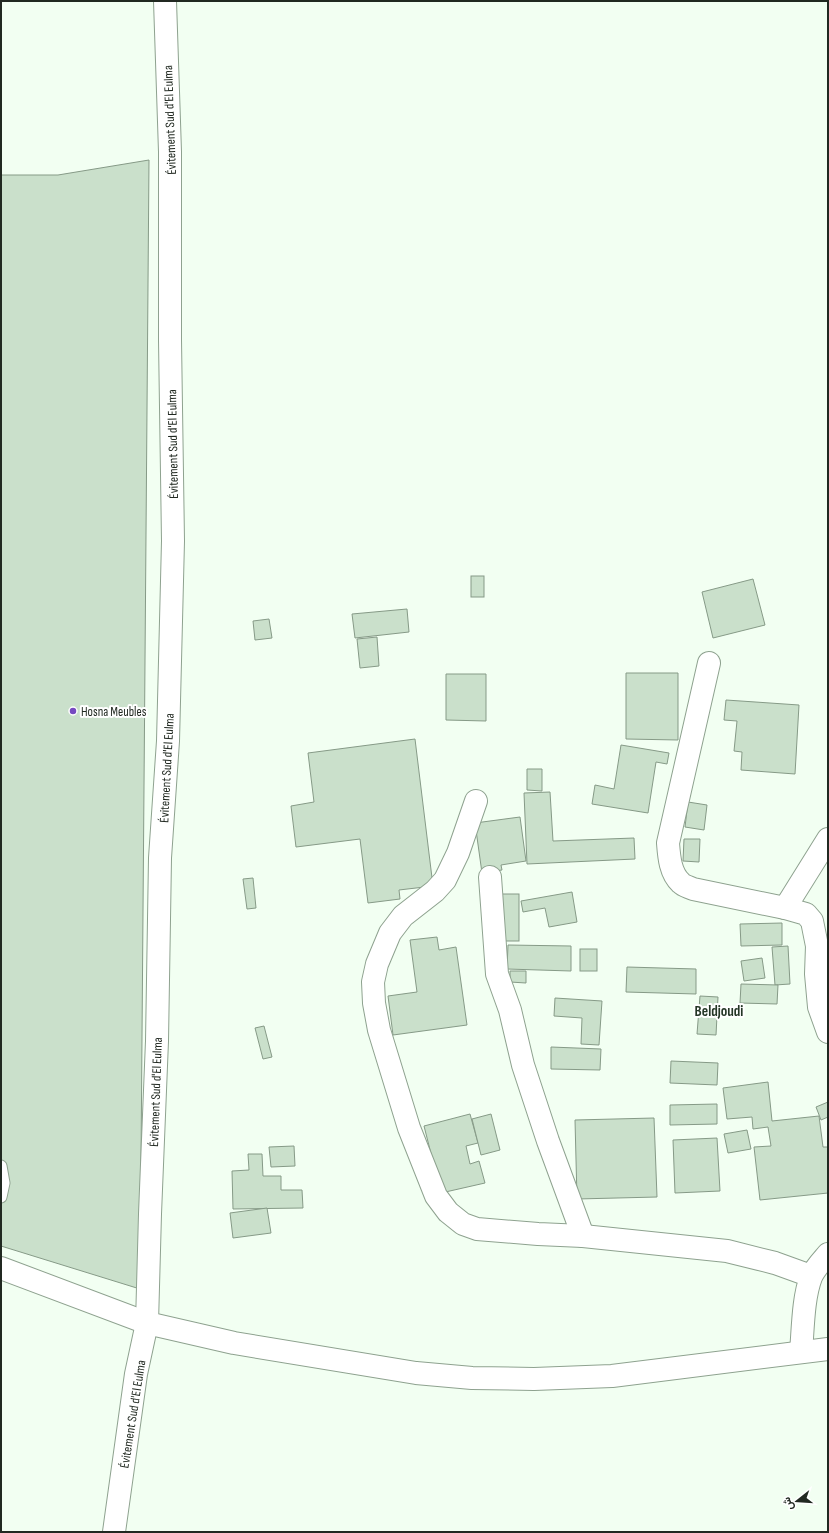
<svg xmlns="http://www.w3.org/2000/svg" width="829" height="1533" font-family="'Sofia Sans Condensed',Vazirmatn,sans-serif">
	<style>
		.building { fill: #cae0cb; stroke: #869a87 }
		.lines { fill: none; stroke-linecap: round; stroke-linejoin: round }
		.service-casing { stroke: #8ea28f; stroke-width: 13 }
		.minor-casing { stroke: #8ea28f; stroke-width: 24 }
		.primary-casing { stroke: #8ea28f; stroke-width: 24 }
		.service { stroke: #fff; stroke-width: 11 }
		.minor { stroke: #fff; stroke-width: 22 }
		.primary { stroke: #fff; stroke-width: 22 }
		.poi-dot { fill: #7649c1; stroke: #fff; stroke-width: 1.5 }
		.labels { text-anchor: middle; stroke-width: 4; stroke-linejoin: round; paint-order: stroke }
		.street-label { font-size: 13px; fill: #212921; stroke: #fff }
		.poi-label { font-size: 13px; fill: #212921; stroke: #fff; text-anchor: start }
		.quarter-label { font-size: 15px; font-weight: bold; fill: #243626; stroke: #fff }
	</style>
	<rect width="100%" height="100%" fill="#f2fff2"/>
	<g class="building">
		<path d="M149 160 140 1289 1 1246V175H58Z"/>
		<rect x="471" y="576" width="13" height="21"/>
		<path d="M753 579 765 625 713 638 702 592Z"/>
		<path d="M407 609 409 632 355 638 352 614Z"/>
		<path d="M269 619 272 638 255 640 253 621Z"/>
		<path d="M377 637 379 666 360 668 357 639Z"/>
		<path d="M626 673H678V740L626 739Z"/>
		<path d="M446 674H486V721L446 720Z"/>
		<path d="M726 700 799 705 795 774 741 770 742 752 734 751 737 721 724 720Z"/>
		<path d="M415 739 433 886 399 890 400 899 368 903 360 839 296 847 291 806 314 802 308 753Z"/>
		<path d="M621 745 669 753 667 764 656 762 648 813 592 804 595 785 614 789Z"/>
		<path d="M527 769H542V791L527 790Z"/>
		<path d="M550 792 553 841 634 838 635 859 527 864 524 793Z"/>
		<path d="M688 802 707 805 704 830 685 827Z"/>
		<path d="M520 817 526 861 501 865 502 870 482 873 475 823Z"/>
		<path d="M684 839H700L699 862 683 861Z"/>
		<path d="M253 878 256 908 247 909 243 879Z"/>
		<path d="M572 892 577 922 549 927 545 908 523 912 521 901Z"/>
		<rect x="502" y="894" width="17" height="47"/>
		<path d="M782 923V945L741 946 740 924Z"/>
		<path d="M437 937 439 950 456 947 467 1025 393 1035 388 996 417 992 410 940Z"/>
		<path d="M508 945 571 946V971L507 969Z"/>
		<path d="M788 946 790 984 775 985 772 947Z"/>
		<rect x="580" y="949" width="17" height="22"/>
		<path d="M762 958 765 978 744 981 741 961Z"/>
		<path d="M627 967 696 969V994L626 992Z"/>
		<path d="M510 971H526V983L510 982Z"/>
		<path d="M741 984 778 985 777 1004 740 1003Z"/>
		<path d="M700 996 718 997 716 1035 697 1034Z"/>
		<path d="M555 998 602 1001 599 1045 581 1044 582 1018 554 1016Z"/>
		<path d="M264 1026 272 1057 263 1059 255 1028Z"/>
		<path d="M551 1047 601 1049 600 1070 551 1069Z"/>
		<path d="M671 1061 718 1063 717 1085 670 1083Z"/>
		<path d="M768 1082 772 1121 819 1116 823 1147H828V1193L760 1200 754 1147 771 1146 768 1127 753 1129 752 1117 727 1119 723 1088Z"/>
		<path d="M828 1102V1117L821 1120 816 1107Z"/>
		<path d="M717 1104V1124L670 1125V1105Z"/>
		<path d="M470 1114 478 1143 466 1146 470 1164 479 1161 485 1183 441 1193 424 1126Z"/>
		<path d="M491 1114 500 1150 481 1155 472 1119Z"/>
		<path d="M654 1118 657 1197 577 1199 575 1120Z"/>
		<path d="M747 1130 751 1149 728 1153 724 1134Z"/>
		<path d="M717 1138 720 1191 675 1193 673 1140Z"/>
		<path d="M294 1146 295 1166 271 1167 269 1147Z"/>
		<path d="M248 1154H262L263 1176H281V1190H302L303 1208 233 1209 232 1171 249 1170Z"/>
		<path d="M267 1208 271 1233 233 1238 230 1213Z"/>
	</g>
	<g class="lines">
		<g class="service-casing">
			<path id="service" d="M1 1166 4 1183 1 1197"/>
		</g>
		<g class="minor-casing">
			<g id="minor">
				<path d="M709 663 668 843C669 856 670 873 681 883 684 886 689 887 693 889L785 908 806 914 812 921 817 946 816 974 819 1007 828 1032"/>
				<path d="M476 801 458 853 445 880 435 891 403 916 390 933 377 964 373 982 374 1003 379 1030 409 1128 436 1196 448 1212 463 1224 477 1229 538 1234 583 1236 727 1251 775 1263 811 1276"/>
				<path d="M490 877 497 974 510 1010 523 1065 548 1141 583 1236"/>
				<path d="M785 908 828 839"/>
				<path d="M1 1268 147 1323 234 1343 416 1373 472 1378 534 1379 612 1376 828 1349"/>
				<path d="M801 1352C803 1329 803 1298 811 1277 815 1268 822 1261 828 1254"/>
			</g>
		</g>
		<g class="primary-casing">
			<path id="primary" d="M114 1532 136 1374 147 1323 150 1214 157 1041 160 858 168 741 173 541 170 340V152L165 1"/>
		</g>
		<use href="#service" class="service"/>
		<use href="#minor" class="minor"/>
		<use href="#primary" class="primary"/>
	</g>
	<circle class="poi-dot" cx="73" cy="711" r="4"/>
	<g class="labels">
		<g class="street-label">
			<text transform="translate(169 120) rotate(-92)" y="5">Évitement Sud d'El Eulma</text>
			<text transform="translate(172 444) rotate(-91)" y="5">Évitement Sud d'El Eulma</text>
			<text transform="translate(166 768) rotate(-87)" y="5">Évitement Sud d'El Eulma</text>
			<text transform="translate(155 1092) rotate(-88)" y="5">Évitement Sud d'El Eulma</text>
			<text transform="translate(132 1414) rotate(-81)" y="5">Évitement Sud d'El Eulma</text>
		</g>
		<g class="poi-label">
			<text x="81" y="716">Hosna Meubles</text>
		</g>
		<g class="quarter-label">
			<text x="719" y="1016">Beldjoudi</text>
		</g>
	</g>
	<rect width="829" height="1533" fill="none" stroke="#212921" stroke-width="4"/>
	<g transform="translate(797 1501) rotate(253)" stroke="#ffffff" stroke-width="3" paint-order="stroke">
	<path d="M0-3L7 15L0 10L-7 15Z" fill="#212921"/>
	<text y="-6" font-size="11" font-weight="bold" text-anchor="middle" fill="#212921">ش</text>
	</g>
</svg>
